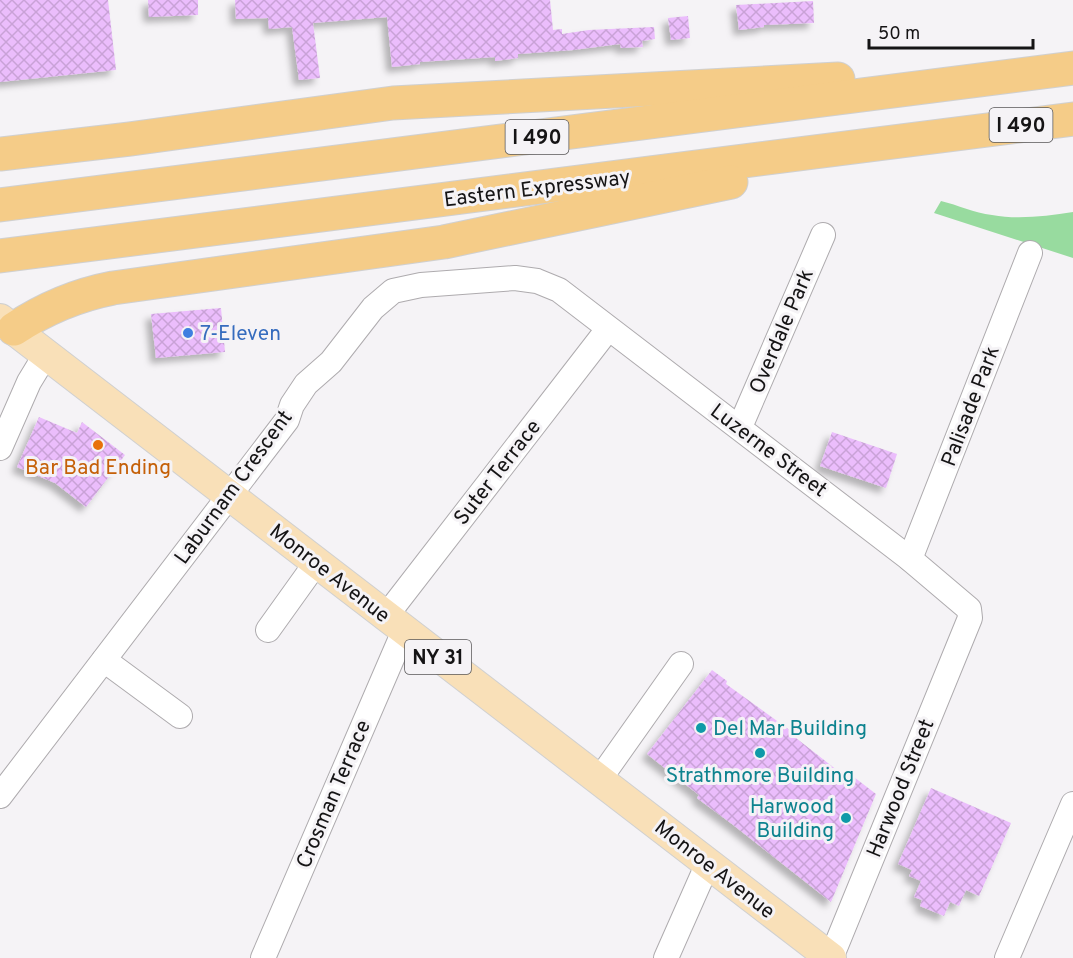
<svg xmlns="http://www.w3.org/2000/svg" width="1073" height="958" font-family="Overpass,sans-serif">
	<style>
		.garden { fill: #98db9f }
		.building { fill: url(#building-cross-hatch); filter: url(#shadow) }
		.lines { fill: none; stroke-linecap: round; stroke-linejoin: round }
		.minor-casing { stroke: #aeabae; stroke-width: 26 }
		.major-casing { stroke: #d0d0d0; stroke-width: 32 }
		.highway-casing { stroke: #d0d0d0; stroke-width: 35 }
		.minor { stroke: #fff; stroke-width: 24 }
		.major { stroke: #f9e0b8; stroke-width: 30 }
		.highway { stroke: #f5cc88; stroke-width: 33 }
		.shop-dot { fill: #3f7fe0; stroke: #f5f3f6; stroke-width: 2 }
		.food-dot { fill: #e8710a; stroke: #f5f3f6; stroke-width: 2 }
		.culture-dot { fill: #0f9aa8; stroke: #f5f3f6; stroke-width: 2 }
		.labels { text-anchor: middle; stroke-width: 6; stroke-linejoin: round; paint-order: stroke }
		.shield { fill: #f5f3f6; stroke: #585758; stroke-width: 1.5 }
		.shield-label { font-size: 20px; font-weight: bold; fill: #151415 }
		.street-label { font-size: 21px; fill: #151415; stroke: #f5f3f6 }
		.shop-label { font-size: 21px; fill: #366cbe; stroke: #f5f3f6; text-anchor: start }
		.food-label { font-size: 21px; fill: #c56008; stroke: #f5f3f6 }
		.culture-label { font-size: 21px; fill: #0d838f; stroke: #f5f3f6; text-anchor: start }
	</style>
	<defs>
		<pattern id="building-cross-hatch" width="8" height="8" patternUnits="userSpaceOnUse" patternTransform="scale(1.5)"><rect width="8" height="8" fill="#ebbdfc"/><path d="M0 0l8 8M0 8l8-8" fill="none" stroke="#c9a2d7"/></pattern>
		<filter id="shadow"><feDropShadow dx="-5.5" dy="5.5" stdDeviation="3" flood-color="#0004"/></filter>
	</defs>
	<rect width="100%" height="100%" fill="#f5f3f6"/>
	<path class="garden" d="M941 201C958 205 974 213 992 215 1019 220 1046 216 1073 212V258L934 213Z"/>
	<g class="building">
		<path d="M0 0H108L116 70 0 82Z"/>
		<path d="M148 0H198V15L149 17Z"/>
		<path d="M235 0H550L553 30 562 29V34L589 30 654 27 655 39 642 41 643 47 621 48 620 44 573 50 518 54V58L495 61V57L420 62V64L392 67 387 17 313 23 320 78 299 80 292 27 269 29 268 18 236 19Z"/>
		<path d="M813 1 814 23 764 25V27L739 30 736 5Z"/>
		<path d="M688 16 690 38 671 40 668 18Z"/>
		<path d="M221 308 225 352 156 358 151 314Z"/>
		<path d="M39 417 77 433 82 422 125 455 86 507 55 483 17 467Z"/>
		<path d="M832 432 897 454 886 488 820 466Z"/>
		<path d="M712 670 727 681 726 684 798 736 796 738 847 778 850 774 876 794 831 902 732 824 697 798 699 795 647 754Z"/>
		<path d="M931 788 1011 823 979 896 966 890 959 906 950 902 944 916 920 906 922 900 914 897 921 881 909 876 912 870 898 864Z"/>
	</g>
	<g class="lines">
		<g class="minor-casing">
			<g id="minor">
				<path d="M740 427 823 235"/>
				<path d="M0 448 29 382 46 354"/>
				<path d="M910 559 1030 253"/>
				<path d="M386 616 608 329"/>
				<path d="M268 630 316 563"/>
				<path d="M104 660 180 716"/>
				<path d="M599 780 681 664"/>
				<path d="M0 796 287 420 292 405 306 384 331 362 373 308 393 291 421 285 515 278 537 281 559 290 910 559 969 609 970 618 831 958"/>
				<path d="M263 958 404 631"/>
				<path d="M666 958 708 863"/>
				<path d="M1007 958 1073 804"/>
			</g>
		</g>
		<g class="major-casing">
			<path id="major" d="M0 319 831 958"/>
		</g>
		<g class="highway-casing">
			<g id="highway">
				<path d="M0 154 130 139 393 103 838 79"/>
				<path d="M0 205 1073 68"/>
				<path d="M0 256 1073 119"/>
				<path d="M14 329C44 309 77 295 113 288L444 242 731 182"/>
			</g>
		</g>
		<use href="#minor" class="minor"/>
		<use href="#major" class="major"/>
		<use href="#highway" class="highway"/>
	</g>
	<circle class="shop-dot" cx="188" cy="333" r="6"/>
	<circle class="food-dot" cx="98" cy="445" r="6"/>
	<g class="culture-dot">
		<circle cx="701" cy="728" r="6"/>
		<circle cx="760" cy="753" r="6"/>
		<circle cx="846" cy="818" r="6"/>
	</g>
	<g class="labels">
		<g class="shield">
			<rect x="989.5" y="108" width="63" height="34" rx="4.5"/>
			<rect x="505.5" y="120" width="63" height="34" rx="4.5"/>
			<rect x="405" y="640" width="66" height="34" rx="4.5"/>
		</g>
		<g class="shield-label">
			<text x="1021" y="132">I 490</text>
			<text x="537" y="144">I 490</text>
			<text x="438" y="664">NY 31</text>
		</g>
		<g class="street-label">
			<text transform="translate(537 188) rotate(-7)" y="7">Eastern Expressway</text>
			<text transform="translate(781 331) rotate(-67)" y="7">Overdale Park</text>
			<text transform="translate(970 406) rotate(-69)" y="7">Palisade Park</text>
			<text transform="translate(769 450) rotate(37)" y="7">Luzerne Street</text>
			<text transform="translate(497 472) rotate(-52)" y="7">Suter Terrace</text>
			<text transform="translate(233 487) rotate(-54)" y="7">Laburnam Crescent</text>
			<text transform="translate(330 573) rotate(38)" y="7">Monroe Avenue</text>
			<text transform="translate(900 788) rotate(-68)" y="7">Harwood Street</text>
			<text transform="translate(333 794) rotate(-67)" y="7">Crosman Terrace</text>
			<text transform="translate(715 869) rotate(38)" y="7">Monroe Avenue</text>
		</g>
		<g class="shop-label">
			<text x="200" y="340">7-Eleven</text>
		</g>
		<g class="food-label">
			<text x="98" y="474">Bar Bad Ending</text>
		</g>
		<g class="culture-label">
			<text x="713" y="735">Del Mar Building</text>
			<text x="760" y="782" text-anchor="middle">Strathmore Building</text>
			<text x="834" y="813" text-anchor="end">Harwood<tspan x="834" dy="24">Building</tspan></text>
		</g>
	</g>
	<path d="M869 39v9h164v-9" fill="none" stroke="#151415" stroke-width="3"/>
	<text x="878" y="39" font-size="18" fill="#151415" stroke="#f5f3f6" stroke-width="4.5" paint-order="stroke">50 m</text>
</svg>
